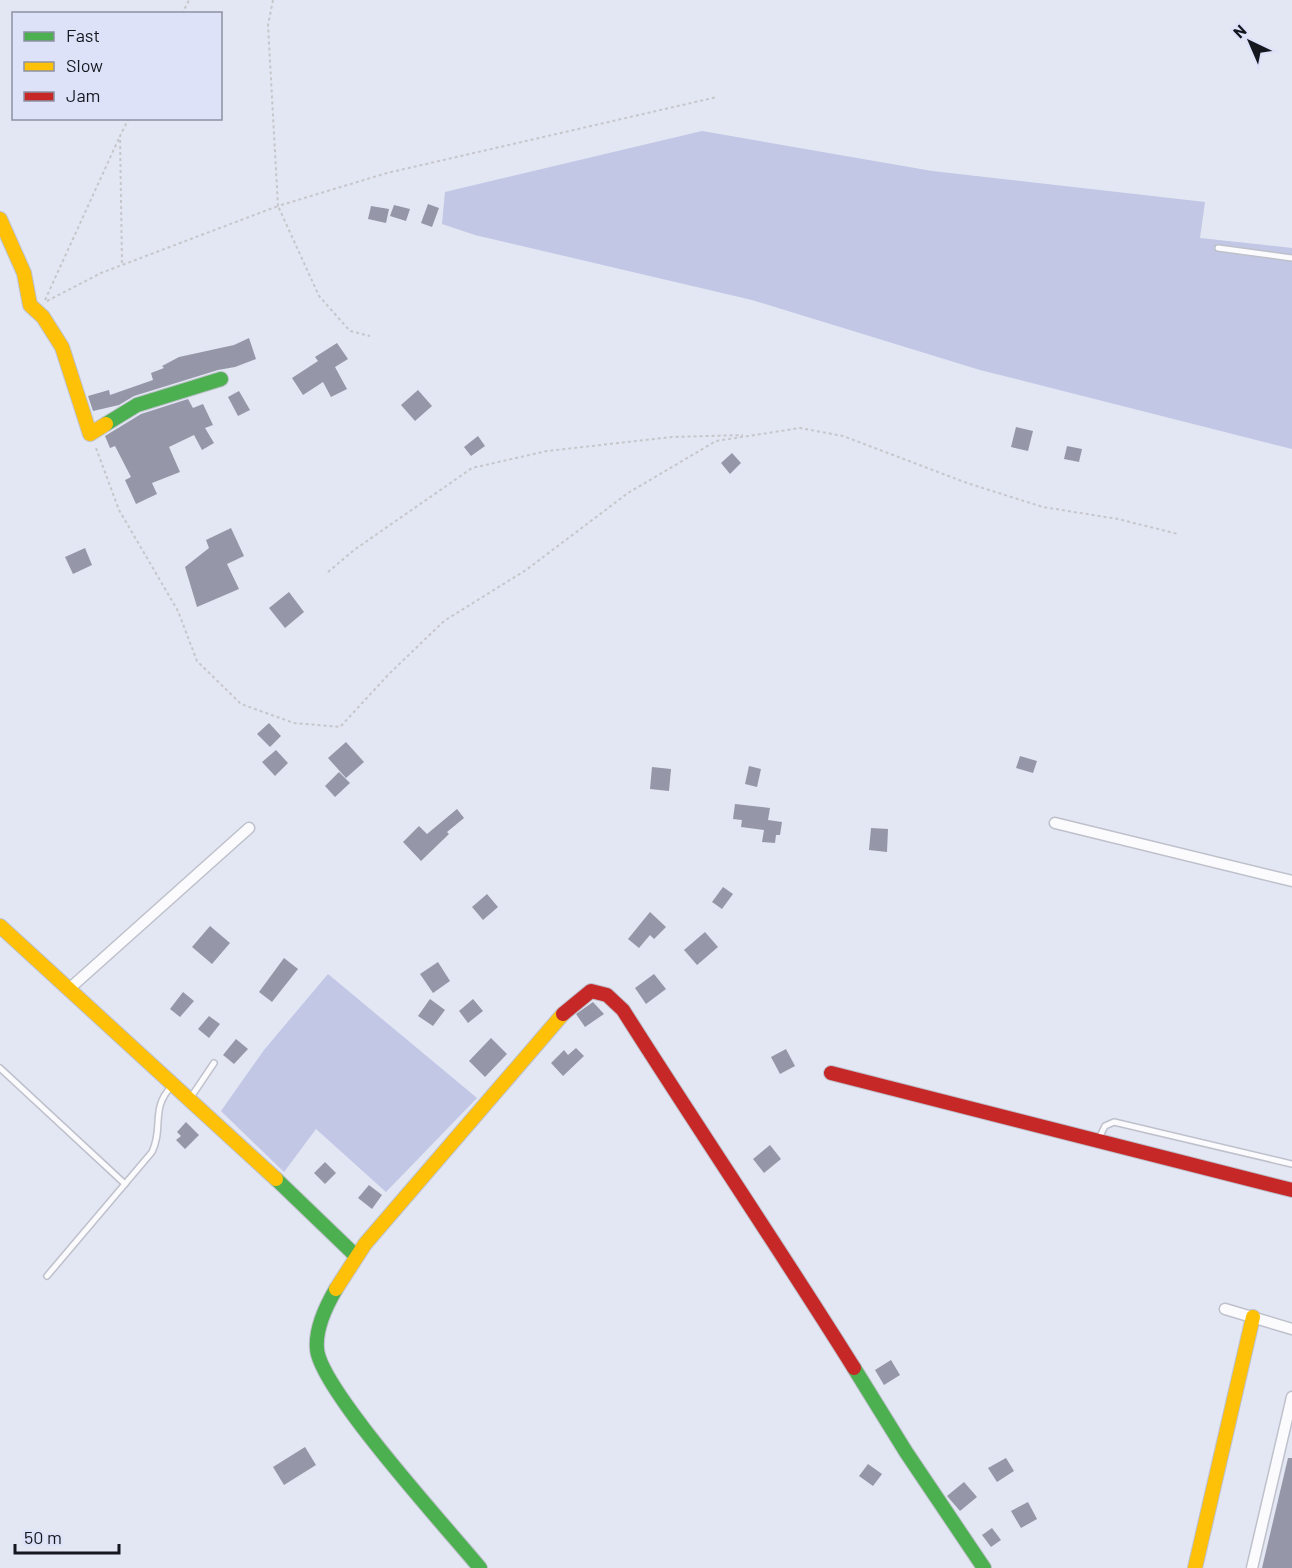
<svg xmlns="http://www.w3.org/2000/svg" width="1292" height="1568" font-family="Barlow,sans-serif">
	<style>
		.green { fill: #c1c7e5 }
		.building { fill: #9597a9 }
		.lines { fill: none; stroke-linecap: round; stroke-linejoin: round }
		.lane-casing { stroke: #bec1cb; stroke-width: 8 }
		.street-casing { stroke: #bec1cb; stroke-width: 13 }
		.fast-casing { stroke: #bec1cb; stroke-width: 16 }
		.slow-casing { stroke: #bec1cb; stroke-width: 16 }
		.jam-casing { stroke: #bec1cb; stroke-width: 16 }
		.path { stroke: #c6c7cb; stroke-width: 2; stroke-dasharray: 3 3; stroke-linecap: butt }
		.lane { stroke: #fbfbfd; stroke-width: 5 }
		.street { stroke: #fbfbfd; stroke-width: 10 }
		.fast { stroke: #4caf50; stroke-width: 14 }
		.slow { stroke: #ffc107; stroke-width: 14 }
		.jam { stroke: #c62828; stroke-width: 14 }
	</style>
	<rect width="100%" height="100%" fill="#e3e6f3"/>
	<g class="green">
		<path d="M702 131 932 171 1205 202 1200 238 1292 248V449L980 370 752 300 475 235 442 224 445 192Z"/>
		<path d="M328 974 477 1098 386 1192 316 1129 284 1172 221 1111 264 1050Z"/>
	</g>
	<g class="building">
		<path d="M428 204 439 208 432 227 421 223Z"/>
		<path d="M394 205 410 209 406 221 390 216Z"/>
		<path d="M371 206 389 209 386 223 368 219Z"/>
		<path d="M249 338 256 359 235 367 218 370 134 396 119 405 93 411 88 396 109 390 110 395 153 380 151 373 164 368 162 366 179 357 234 345Z"/>
		<path d="M337 343 348 359 335 367 347 389 331 397 323 382 303 395 292 378 318 361 315 357Z"/>
		<path d="M418 390 432 406 415 421 401 405Z"/>
		<path d="M239 391 250 410 238 416 228 397Z"/>
		<path d="M188 399 193 408 203 404 213 425 205 428 214 443 202 450 194 435 169 447 180 472 152 483 157 494 136 504 125 480 131 477 115 446 110 448 105 436 141 414Z"/>
		<path d="M1016 427 1033 431 1028 451 1011 447Z"/>
		<path d="M478 436 485 446 471 456 464 447Z"/>
		<path d="M1067 446 1082 449 1079 462 1064 459Z"/>
		<path d="M732 453 741 463 730 474 721 463Z"/>
		<path d="M231 528 244 556 227 564 239 589 197 607 185 567 209 548 206 540Z"/>
		<path d="M85 548 92 565 73 574 65 557Z"/>
		<path d="M289 592 304 612 285 628 269 608Z"/>
		<path d="M269 723 281 736 270 747 257 734Z"/>
		<path d="M346 742 364 762 346 778 328 758Z"/>
		<path d="M276 750 288 763 275 776 262 762Z"/>
		<path d="M1020 756 1037 761 1033 773 1016 768Z"/>
		<path d="M749 766 761 769 757 787 745 784Z"/>
		<path d="M652 767 671 769 669 791 650 789Z"/>
		<path d="M339 772 350 783 335 797 325 786Z"/>
		<path d="M735 804 770 808 768 820 782 822 780 835H776L775 843 762 842 764 830 741 827 742 820 733 819Z"/>
		<path d="M457 809 464 818 447 832 449 834 421 861 403 842 419 826 427 834Z"/>
		<path d="M871 828 888 829 887 852 869 850Z"/>
		<path d="M723 887 733 894 722 909 712 902Z"/>
		<path d="M487 894 498 907 483 920 472 907Z"/>
		<path d="M650 912 666 927 654 939 650 935 639 948 628 939Z"/>
		<path d="M210 926 230 943 212 964 192 947Z"/>
		<path d="M705 932 718 947 697 965 684 950Z"/>
		<path d="M284 958 298 969 272 1002 259 992Z"/>
		<path d="M438 962 450 981 433 993 420 974Z"/>
		<path d="M654 974 666 989 646 1004 635 988Z"/>
		<path d="M183 992 194 1001 180 1017 170 1009Z"/>
		<path d="M430 999 445 1010 433 1026 418 1016Z"/>
		<path d="M473 999 483 1011 468 1023 459 1011Z"/>
		<path d="M593 1002 604 1014 585 1027 576 1014Z"/>
		<path d="M209 1016 220 1024 209 1038 198 1029Z"/>
		<path d="M491 1038 507 1054 485 1077 469 1061Z"/>
		<path d="M236 1039 248 1049 234 1064 223 1055Z"/>
		<path d="M576 1048 584 1056 563 1076 551 1063 564 1050 568 1055Z"/>
		<path d="M786 1049 795 1066 780 1074 771 1057Z"/>
		<path d="M186 1122 199 1135 185 1149 176 1140 181 1136 177 1132Z"/>
		<path d="M770 1145 781 1159 764 1173 753 1159Z"/>
		<path d="M325 1162 336 1173 325 1184 314 1173Z"/>
		<path d="M369 1185 382 1195 372 1209 358 1198Z"/>
		<path d="M891 1360 900 1375 884 1385 875 1370Z"/>
		<path d="M305 1447 316 1465 284 1485 273 1467Z"/>
		<path d="M1006 1458 1014 1471 997 1482 988 1468Z"/>
		<path d="M1288 1458H1292V1568H1262Z"/>
		<path d="M868 1464 882 1474 873 1486 859 1476Z"/>
		<path d="M964 1482 977 1497 960 1511 947 1496Z"/>
		<path d="M1028 1502 1037 1519 1021 1528 1011 1511Z"/>
		<path d="M992 1528 1001 1540 991 1547 982 1535Z"/>
	</g>
	<g class="lines">
		<g class="lane-casing">
			<g id="lane">
				<path d="M1218 248 1292 258"/>
				<path d="M0 1068 125 1184"/>
				<path d="M191 1097 214 1063"/>
				<path d="M1098 1140 1105 1126 1114 1122 1292 1164"/>
				<path d="M47 1276 152 1152C164 1127 150 1108 172 1086"/>
			</g>
		</g>
		<g class="street-casing">
			<g id="street">
				<path d="M1055 823 1292 881"/>
				<path d="M69 989 249 828"/>
				<path d="M1225 1309 1292 1329"/>
				<path d="M1252 1568 1292 1397"/>
			</g>
		</g>
		<g class="fast-casing">
			<g id="fast">
				<path d="M106 424 137 405 221 379"/>
				<path d="M276 1179 356 1256"/>
				<path d="M336 1289C326 1306 315 1328 317 1349 320 1389 448 1529 480 1568"/>
				<path d="M854 1368 906 1452 984 1568"/>
			</g>
		</g>
		<g class="slow-casing">
			<g id="slow">
				<path d="M0 219 24 273 30 305 43 317 62 347 90 434 106 424"/>
				<path d="M0 926 276 1179"/>
				<path d="M336 1289 365 1244 563 1014"/>
				<path d="M1195 1568 1253 1317"/>
			</g>
		</g>
		<g class="jam-casing">
			<g id="jam">
				<path d="M563 1014 591 991 607 995 623 1010C699 1130 779 1248 854 1368"/>
				<path d="M831 1073 1292 1190"/>
			</g>
		</g>
		<g class="path">
			<path d="M273 0 268 25 278 206 387 173 717 97"/>
			<path d="M182 14 189 0"/>
			<path d="M122 263 120 136 129 118"/>
			<path d="M45 300 120 136"/>
			<path d="M47 301 101 273 278 206 319 296 350 331 370 336"/>
			<path d="M96 448 119 510 178 611 197 661 241 704 294 723 340 727 389 674 444 621 526 570 628 493 716 441 800 428 843 436 967 483 1043 507 1118 519 1178 534"/>
			<path d="M328 572 354 550 472 468 547 451 672 437 743 435"/>
		</g>
		<use href="#lane" class="lane"/>
		<use href="#street" class="street"/>
		<use href="#fast" class="fast"/>
		<use href="#slow" class="slow"/>
		<use href="#jam" class="jam"/>
	</g>
	<rect x="12" y="12" width="210" height="108" fill="#dde2f9" stroke="#8d91a2" stroke-width="1.5"/>
	<rect x="24" y="32" width="30" height="9" fill="#4caf50" stroke="#8d91a2" stroke-width="1.5"/>
	<text x="66" y="42" font-size="18" fill="#15171f">Fast</text>
	<rect x="24" y="62" width="30" height="9" fill="#ffc107" stroke="#8d91a2" stroke-width="1.5"/>
	<text x="66" y="72" font-size="18" fill="#15171f">Slow</text>
	<rect x="24" y="92" width="30" height="9" fill="#c62828" stroke="#8d91a2" stroke-width="1.5"/>
	<text x="66" y="102" font-size="18" fill="#15171f">Jam</text>
	<g transform="translate(1250 42) rotate(316)" stroke="#dde2f9" stroke-width="4.5" paint-order="stroke">
	<path d="M0-4.5L10 22L0 15L-10 22Z" fill="#15171f"/>
	<text y="-9" font-size="16" font-weight="bold" text-anchor="middle" fill="#15171f">N</text>
	</g>
	<path d="M15 1544v9h104v-9" fill="none" stroke="#15171f" stroke-width="3"/>
	<text x="24" y="1544" font-size="18" fill="#15171f" stroke="#dde2f9" stroke-width="4.5" paint-order="stroke">50 m</text>
</svg>
